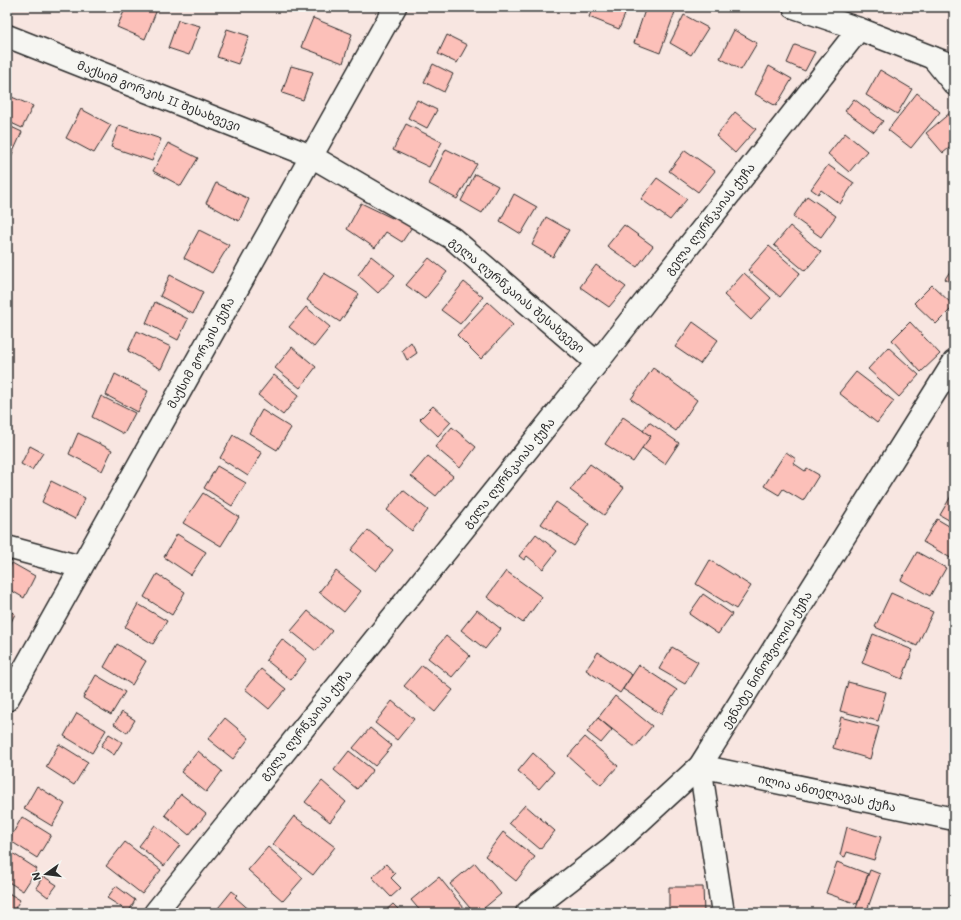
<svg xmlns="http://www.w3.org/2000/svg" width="961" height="920" font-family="Mali,'Noto Sans Georgian',sans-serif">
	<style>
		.building { fill: #fcc0b9; stroke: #2b2b2b }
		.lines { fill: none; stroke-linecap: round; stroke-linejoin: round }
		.minor-casing { stroke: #2b2b2b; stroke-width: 25 }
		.minor { stroke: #f6f6f2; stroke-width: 22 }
		.labels { text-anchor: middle; stroke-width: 3; stroke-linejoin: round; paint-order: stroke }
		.street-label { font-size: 12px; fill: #2b2b2b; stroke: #f6f6f2 }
	</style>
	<rect width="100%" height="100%" fill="#f8e6e1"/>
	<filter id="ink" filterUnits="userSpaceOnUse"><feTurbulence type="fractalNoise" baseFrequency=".025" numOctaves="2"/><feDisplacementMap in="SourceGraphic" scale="8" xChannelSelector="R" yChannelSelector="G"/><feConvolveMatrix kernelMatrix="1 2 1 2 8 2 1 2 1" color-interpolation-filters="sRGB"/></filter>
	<g filter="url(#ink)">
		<g class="building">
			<path d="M126 7H158L145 39 117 27Z"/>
			<path d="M593 7H628L619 29 589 17Z"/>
			<path d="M646 7H659L675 12 660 53 634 43Z"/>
			<path d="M684 15 708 28 691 55 670 43Z"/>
			<path d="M313 18 352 34 343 63 301 47Z"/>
			<path d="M178 20 200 26 189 55 168 48Z"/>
			<path d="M227 29 249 36 238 64 217 57Z"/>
			<path d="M734 30 757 43 741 70 720 58Z"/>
			<path d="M447 35 467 45 457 63 438 54Z"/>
			<path d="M795 45 815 52 805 71 787 63Z"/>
			<path d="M433 64 453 74 444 92 424 82Z"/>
			<path d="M291 66 313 72 303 100 282 93Z"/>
			<path d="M769 66 792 79 776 106 755 94Z"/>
			<path d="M880 70 912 89 897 114 866 95Z"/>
			<path d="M917 93 940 112 911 148 888 130Z"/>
			<path d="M7 95 33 106 22 128 7 121Z"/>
			<path d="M854 99 883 121 874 132 845 111Z"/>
			<path d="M417 100 437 110 427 128 408 118Z"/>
			<path d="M81 109 111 125 94 153 66 138Z"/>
			<path d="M735 112 756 129 735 153 716 136Z"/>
			<path d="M951 112 954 115V144L943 153 926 133Z"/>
			<path d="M406 124 442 142 429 167 393 150Z"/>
			<path d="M7 125 22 132 9 161 7 160Z"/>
			<path d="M119 125 161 139 152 161 111 147Z"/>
			<path d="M845 133 867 151 849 172 828 154Z"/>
			<path d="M168 143 198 158 181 186 153 171Z"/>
			<path d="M446 149 477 164 457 199 429 184Z"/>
			<path d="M685 150 715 171 698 192 669 171Z"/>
			<path d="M828 165 854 183 840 204 821 190 818 194 811 189Z"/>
			<path d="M475 174 498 186 482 213 461 201Z"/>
			<path d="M657 178 687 199 670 220 641 199Z"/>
			<path d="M216 183 249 199 239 221 206 203Z"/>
			<path d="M514 194 537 207 521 234 500 221Z"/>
			<path d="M807 196 836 216 821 237 793 217Z"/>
			<path d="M361 203 392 218 397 213 414 224 402 242 386 232 375 248 347 229Z"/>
			<path d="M546 217 569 230 553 257 532 245Z"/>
			<path d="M624 225 653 246 637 267 607 246Z"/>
			<path d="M790 226 821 252 805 271 774 245Z"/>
			<path d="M199 230 229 245 212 273 184 258Z"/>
			<path d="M769 246 800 273 780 297 748 270Z"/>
			<path d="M371 256 395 275 378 293 358 275Z"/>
			<path d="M429 258 447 272 425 299 406 285Z"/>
			<path d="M596 265 626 287 609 307 580 287Z"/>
			<path d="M954 265V285L945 279Z"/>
			<path d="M324 273 359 294 340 322 307 300Z"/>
			<path d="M744 273 771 298 751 320 724 295Z"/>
			<path d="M170 275 203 292 193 314 160 296Z"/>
			<path d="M464 282 483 297 460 324 441 310Z"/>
			<path d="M932 285 954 306 936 324 914 303Z"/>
			<path d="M155 302 188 319 178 340 146 323Z"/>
			<path d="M488 302 513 325 481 359 457 335Z"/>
			<path d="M306 307 330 327 314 347 289 327Z"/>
			<path d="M693 322 718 340 700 364 675 347Z"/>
			<path d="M910 322 940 354 921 372 892 340Z"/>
			<path d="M137 331 171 347 161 369 128 351Z"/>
			<path d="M411 342 417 353 407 360 402 350Z"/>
			<path d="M292 347 316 367 300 388 275 368Z"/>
			<path d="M888 347 919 375 899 397 868 369Z"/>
			<path d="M653 368 697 400 676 431 631 399Z"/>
			<path d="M856 372 894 401 877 423 839 393Z"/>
			<path d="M115 374 148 391 138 412 106 395Z"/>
			<path d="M274 375 299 395 283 415 258 395Z"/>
			<path d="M101 396 135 413 124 434 92 417Z"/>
			<path d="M433 406 451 422 438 436 420 419Z"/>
			<path d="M262 410 291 428 277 450 249 433Z"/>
			<path d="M623 417 651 436 633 462 605 444Z"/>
			<path d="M649 422 679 443 665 464 642 448 651 436 643 431Z"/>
			<path d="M452 427 476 447 460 468 435 447Z"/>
			<path d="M78 433 112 450 102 471 69 454Z"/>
			<path d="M233 435 262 453 248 476 220 458Z"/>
			<path d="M30 446 43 453 32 470 21 464Z"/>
			<path d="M786 452 796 459 793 463 805 471 807 468 819 475 803 501 783 489 779 495 764 486Z"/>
			<path d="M428 456 453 476 436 496 411 476Z"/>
			<path d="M590 464 624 488 604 515 570 490Z"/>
			<path d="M217 466 246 483 232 506 204 488Z"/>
			<path d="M51 481 85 498 75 519 42 502Z"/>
			<path d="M403 490 428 510 412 531 387 510Z"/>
			<path d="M954 491V523L940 515Z"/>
			<path d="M203 493 239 517 221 546 183 523Z"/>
			<path d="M556 502 589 524 574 546 541 524Z"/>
			<path d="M937 519 954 529V560L923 542Z"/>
			<path d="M368 530 393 550 376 571 351 550Z"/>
			<path d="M177 534 206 552 191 575 164 557Z"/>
			<path d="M536 534 557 551 543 569 527 556 524 560 519 556Z"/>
			<path d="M917 552 946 568 930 596 901 580Z"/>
			<path d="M710 560 751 586 736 609 696 584Z"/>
			<path d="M12 563 35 576 24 598 7 588V573Z"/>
			<path d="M336 571 361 591 344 612 319 592Z"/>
			<path d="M506 571 542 597 523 623 487 597Z"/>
			<path d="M157 574 185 592 172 615 144 597Z"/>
			<path d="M891 593 933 612 917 646 875 627Z"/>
			<path d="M703 594 732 614 718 634 689 614Z"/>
			<path d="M138 604 167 621 153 644 125 627Z"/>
			<path d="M7 609 15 614 7 630Z"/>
			<path d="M477 610 501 629 485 649 461 630Z"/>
			<path d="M308 611 332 631 316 651 291 631Z"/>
			<path d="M873 634 913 650 902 679 862 663Z"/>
			<path d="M446 636 470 656 452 677 428 658Z"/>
			<path d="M282 639 307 659 291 680 266 660Z"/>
			<path d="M117 644 146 661 132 685 104 667Z"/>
			<path d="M672 647 698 662 685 684 659 669Z"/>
			<path d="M598 652 632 675 620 693 586 670Z"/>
			<path d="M422 665 453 690 435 712 404 686Z"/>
			<path d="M639 665 677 690 661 714 623 689Z"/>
			<path d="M261 669 286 689 269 709 245 689Z"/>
			<path d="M96 675 125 692 111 715 83 698Z"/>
			<path d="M848 682 886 692 878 721 840 711Z"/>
			<path d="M615 696 652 726 635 747 598 718Z"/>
			<path d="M392 701 414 719 397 740 375 723Z"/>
			<path d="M122 712 135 720 127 733 114 724Z"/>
			<path d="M77 713 106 730 92 753 64 736Z"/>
			<path d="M841 717 879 727 870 759 833 748Z"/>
			<path d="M225 718 249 738 233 759 208 739Z"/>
			<path d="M598 718 612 730 601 743 587 732Z"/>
			<path d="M370 728 392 746 375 766 353 748Z"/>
			<path d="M109 734 122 742 114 755 101 746Z"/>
			<path d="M585 737 618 766 601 785 568 756Z"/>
			<path d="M59 744 88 762 74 785 46 767Z"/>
			<path d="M198 751 222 771 206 792 181 772Z"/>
			<path d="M349 751 373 770 357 789 334 770Z"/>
			<path d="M533 753 554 772 539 789 518 771Z"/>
			<path d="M322 781 346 802 330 822 305 802Z"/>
			<path d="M37 786 65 804 52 826 24 809Z"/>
			<path d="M181 794 206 814 189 835 165 815Z"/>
			<path d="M525 805 555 831 540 849 509 823Z"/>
			<path d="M294 816 335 847 313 875 273 844Z"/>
			<path d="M22 817 51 835 37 858 9 840Z"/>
			<path d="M155 825 180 845 164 866 139 846Z"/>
			<path d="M847 827 881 837 874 860 847 852 845 857 840 855Z"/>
			<path d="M503 832 535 857 516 881 485 856Z"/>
			<path d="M125 842 161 870 142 894 106 866Z"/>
			<path d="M268 847 303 878 283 901 248 870Z"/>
			<path d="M9 851 37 869 23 891 7 881V854Z"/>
			<path d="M837 862 868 874 857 904 826 893Z"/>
			<path d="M475 863 501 894 478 913H474L450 884Z"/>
			<path d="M386 864 395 874 391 878 401 888 391 897 372 877Z"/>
			<path d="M870 870 880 874 866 913H860L855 911Z"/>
			<path d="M43 876 57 885 48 897 36 888Z"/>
			<path d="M439 877 468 913H422L411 900Z"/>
			<path d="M116 886 135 900 129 912 107 898Z"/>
			<path d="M669 887H703L704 913H669Z"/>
			<path d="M232 891 237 895 235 897 253 913H214Z"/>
			<path d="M7 892 20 900 12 913H7Z"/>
			<path d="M393 904 402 913H383Z"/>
		</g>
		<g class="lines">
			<g class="minor-casing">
				<g id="minor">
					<path d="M794 7 859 29 954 66"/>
					<path d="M7 36 311 156 452 238 597 363"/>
					<path d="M933 58 954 84"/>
					<path d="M7 547 81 567"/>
					<path d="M7 700 395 7"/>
					<path d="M155 913 597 363 859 29"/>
					<path d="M527 913 611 848 700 766 954 362"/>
					<path d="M723 913 700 766 954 819"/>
				</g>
			</g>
			<use href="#minor" class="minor"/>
		</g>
	</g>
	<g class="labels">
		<g class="street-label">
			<text transform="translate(159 96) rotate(21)" y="4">მაქსიმ გორკის II შესახვევი</text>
			<text transform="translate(710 219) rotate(-52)" y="4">გელა ღურწკაიას ქუჩა</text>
			<text transform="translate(517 295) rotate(40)" y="4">გელა ღურწკაიას შესახვევი</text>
			<text transform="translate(201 353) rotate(-61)" y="4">მაქსიმ გორკის ქუჩა</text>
			<text transform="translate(509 473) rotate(-51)" y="4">გელა ღურწკაიას ქუჩა</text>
			<text transform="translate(767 660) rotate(-58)" y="4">ეგნატე ნინოშვილის ქუჩა</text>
			<text transform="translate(306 725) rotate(-51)" y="4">გელა ღურწკაიას ქუჩა</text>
			<text transform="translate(827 793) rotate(12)" y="4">ილია ანთელავას ქუჩა</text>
		</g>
	</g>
	<rect width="961" height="920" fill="none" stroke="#f6f6f2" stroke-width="24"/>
	<rect x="12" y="12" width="937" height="896" fill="none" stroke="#2b2b2b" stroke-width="1.5" filter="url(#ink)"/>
	<g transform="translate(46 874) rotate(256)" stroke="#f6f6f2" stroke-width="3" paint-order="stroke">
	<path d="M0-3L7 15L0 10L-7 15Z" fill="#2b2b2b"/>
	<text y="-6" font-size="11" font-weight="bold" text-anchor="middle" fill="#2b2b2b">N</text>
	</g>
</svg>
